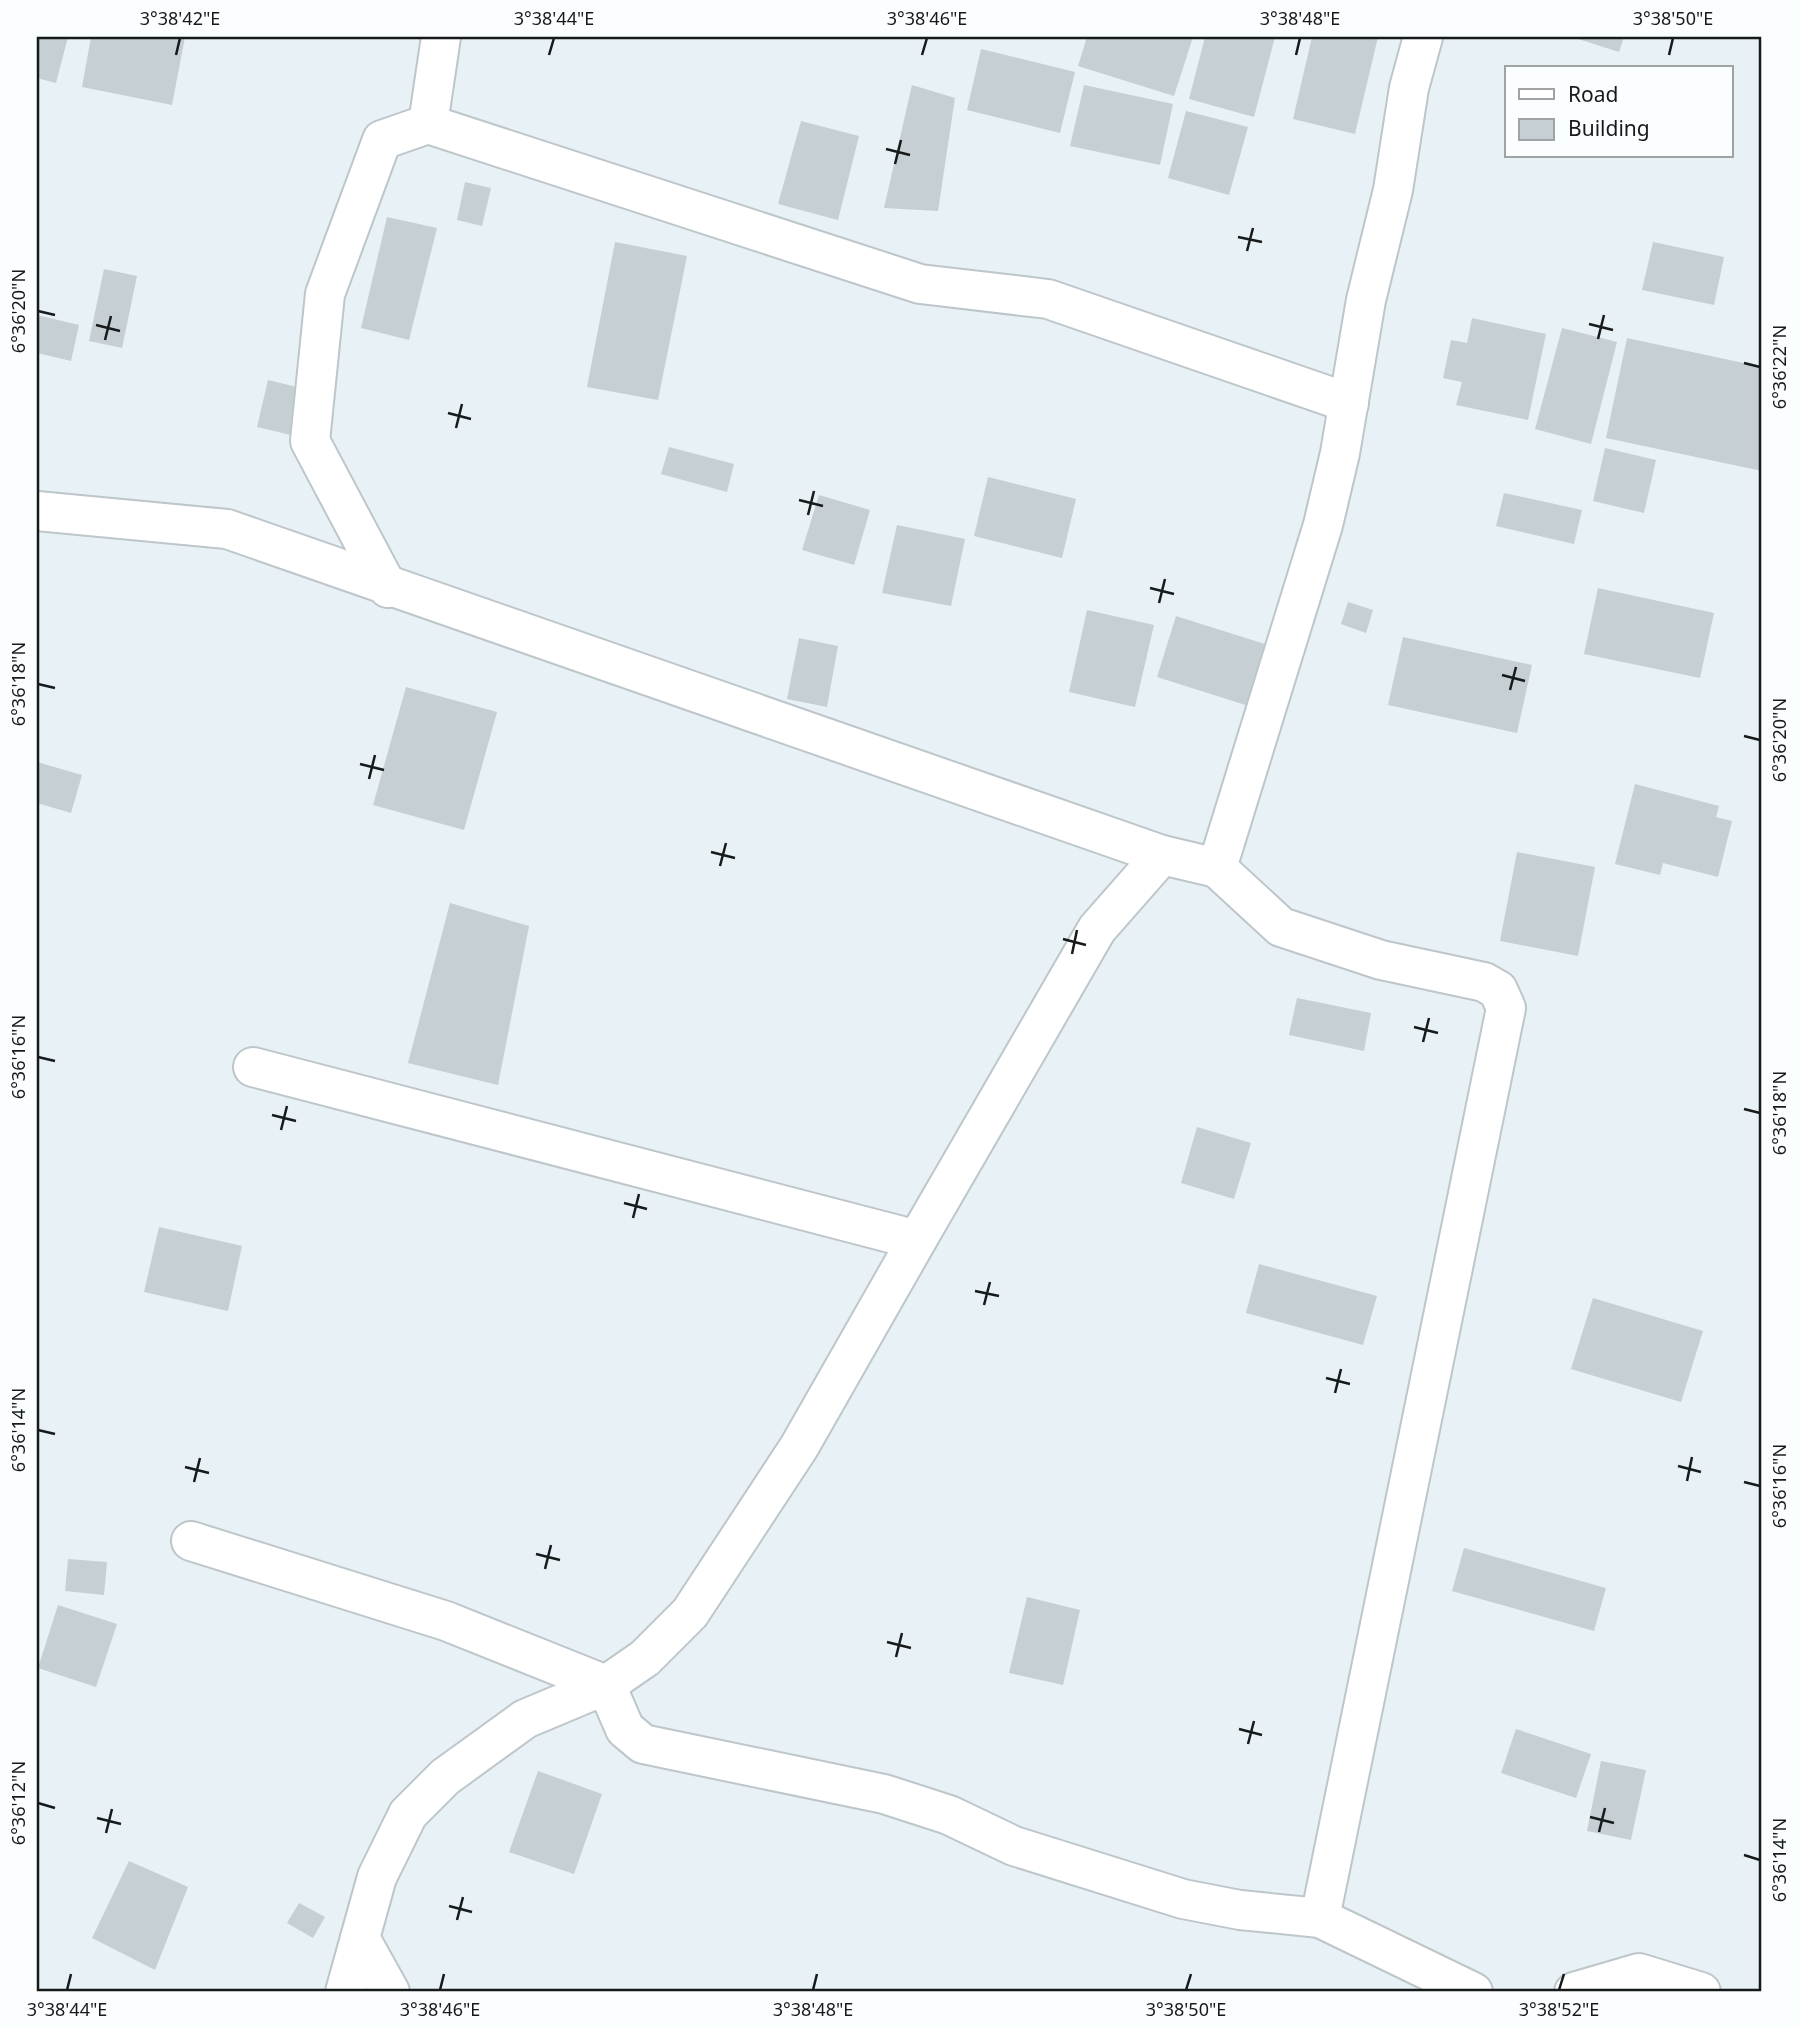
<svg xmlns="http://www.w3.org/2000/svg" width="1799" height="2029" font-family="'Noto Sans',sans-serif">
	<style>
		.building { fill: #c6cfd3 }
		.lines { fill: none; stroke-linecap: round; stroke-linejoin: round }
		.street-casing { stroke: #bdc6ca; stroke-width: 42 }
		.street { stroke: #fff; stroke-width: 38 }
		.ticks { fill: none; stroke: #171a1b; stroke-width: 2.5 }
		.neatline { fill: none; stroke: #171a1b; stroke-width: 2.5 }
		.ticks-label { font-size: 18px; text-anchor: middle; fill: #171a1b }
	</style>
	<rect width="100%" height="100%" fill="#e8f1f5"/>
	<g class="building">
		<path d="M37 37H68L56 83 37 78Z"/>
		<path d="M91 37H185L172 105 82 87Z"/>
		<path d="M1087 37H1193L1174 96 1078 66Z"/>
		<path d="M1205 37H1275L1254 117 1189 99Z"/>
		<path d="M1312 37H1378L1355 134 1293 119Z"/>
		<path d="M1572 37H1624L1619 52Z"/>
		<path d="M981 49 1075 72 1060 133 967 110Z"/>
		<path d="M912 85 955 98 938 211 884 208Z"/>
		<path d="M1084 85 1173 104 1160 165 1070 146Z"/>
		<path d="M1186 111 1248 127 1229 195 1168 178Z"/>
		<path d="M801 121 859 136 838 220 778 204Z"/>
		<path d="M465 182 491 188 482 226 457 220Z"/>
		<path d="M387 217 437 228 409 340 361 328Z"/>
		<path d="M615 242 687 256 658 400 587 387Z"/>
		<path d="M1653 242 1724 257 1714 305 1642 290Z"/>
		<path d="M104 269 137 276 122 348 89 341Z"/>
		<path d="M37 315 79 325 71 361 37 353Z"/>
		<path d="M1472 318 1546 334 1528 420 1456 405 1462 382 1443 378 1451 340 1467 343Z"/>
		<path d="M1562 328 1617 342 1591 444 1535 429Z"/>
		<path d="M1627 338 1762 367V471L1606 438Z"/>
		<path d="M268 380 301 388 291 435 257 427Z"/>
		<path d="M669 447 734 464 727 492 661 474Z"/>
		<path d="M1605 448 1656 460 1644 513 1593 501Z"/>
		<path d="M988 477 1076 499 1062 558 974 536Z"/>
		<path d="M1504 493 1582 510 1574 544 1496 526Z"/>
		<path d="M819 495 870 510 854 565 802 550Z"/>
		<path d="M897 525 965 539 951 606 882 593Z"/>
		<path d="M1598 588 1714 613 1700 678 1584 654Z"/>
		<path d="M1348 602 1373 610 1366 633 1341 624Z"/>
		<path d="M1087 610 1154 625 1135 707 1069 692Z"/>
		<path d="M1176 616 1274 647 1255 708 1157 677Z"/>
		<path d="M1403 637 1532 665 1517 733 1388 705Z"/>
		<path d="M799 638 838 646 827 707 787 699Z"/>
		<path d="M406 687 497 712 464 830 373 805Z"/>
		<path d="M37 762 82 775 71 813 37 803Z"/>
		<path d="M1635 784 1719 806 1716 817 1732 821 1718 877 1663 863 1660 875 1615 864Z"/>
		<path d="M1517 852 1595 867 1578 956 1500 941Z"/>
		<path d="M450 903 529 926 498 1085 408 1063Z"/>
		<path d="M1297 998 1371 1013 1364 1051 1289 1035Z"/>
		<path d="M1197 1127 1251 1143 1234 1199 1181 1183Z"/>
		<path d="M159 1227 242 1246 228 1311 144 1292Z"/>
		<path d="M1259 1264 1377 1296 1363 1345 1246 1313Z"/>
		<path d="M1593 1298 1703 1331 1681 1402 1571 1369Z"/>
		<path d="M1464 1548 1606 1588 1594 1631 1452 1591Z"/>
		<path d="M68 1559 107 1562 104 1595 65 1591Z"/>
		<path d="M1027 1597 1080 1610 1063 1685 1009 1673Z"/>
		<path d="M58 1605 117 1624 96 1687 38 1668Z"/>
		<path d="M1516 1729 1591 1754 1576 1798 1501 1773Z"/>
		<path d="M1601 1761 1646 1770 1631 1840 1587 1831Z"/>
		<path d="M538 1771 602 1794 574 1874 509 1852Z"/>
		<path d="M129 1861 188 1887 155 1970 92 1938Z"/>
		<path d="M299 1903 325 1917 313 1938 287 1923Z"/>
	</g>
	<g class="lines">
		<g class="street-casing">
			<g id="street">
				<path d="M428 124 920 284 1048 299 1349 403"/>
				<path d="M37 511 227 529 1162 855"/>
				<path d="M388 588 310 441 325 294 382 140 428 124 441 37"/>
				<path d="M1217 868 1323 525 1340 453 1366 300 1393 190 1409 88 1423 37"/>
				<path d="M253 1067 917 1240 1097 929 1162 855 1217 868 1281 927 1381 960 1484 982 1498 990 1506 1008 1320 1918"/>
				<path d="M191 1541 446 1621 606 1685 625 1729 643 1744 884 1794 949 1815 1014 1846 1183 1899 1240 1910 1320 1918 1473 1992"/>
				<path d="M360 1938 390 1992"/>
				<path d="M345 1992 377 1877 408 1814 445 1777 525 1719 606 1685 645 1658 690 1613 799 1447 917 1240"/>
				<path d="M1574 1992 1639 1973 1701 1992"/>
			</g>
		</g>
		<use href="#street" class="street"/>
	</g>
	<path class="ticks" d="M176 55 180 38M549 55 554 38M922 55 927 38M1296 55 1300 38M1669 55 1673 38M886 149 910 155M895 164 901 140M1238 237 1262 242M1247 251 1253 228M38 311 55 315M1589 324 1613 330M96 325 120 331M1598 339 1604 315M105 340 111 316M1744 363 1760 367M448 413 471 419M456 428 462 404M799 500 823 506M808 515 814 491M1150 588 1174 594M1159 603 1165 579M1502 675 1525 681M38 684 55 688M1510 690 1516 667M1744 736 1760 740M360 764 384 770M369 779 375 755M711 852 735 858M720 866 726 843M1063 939 1086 945M1072 954 1077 930M1414 1027 1438 1033M1423 1042 1429 1018M38 1057 55 1061M1744 1109 1760 1113M272 1115 296 1121M281 1130 287 1106M624 1203 647 1209M633 1218 639 1194M975 1291 999 1296M984 1305 990 1282M1326 1378 1350 1384M1335 1393 1341 1369M38 1430 55 1434M1678 1466 1701 1472M185 1467 209 1473M1687 1481 1692 1457M194 1482 200 1458M1744 1482 1760 1486M536 1554 560 1560M545 1569 551 1545M887 1642 911 1648M896 1657 902 1633M1239 1729 1262 1735M1248 1744 1254 1721M38 1803 55 1808M1590 1817 1614 1823M97 1818 121 1824M1599 1832 1605 1808M106 1833 112 1809M1744 1855 1760 1860M449 1906 472 1912M457 1920 463 1897M67 1990 71 1974M440 1990 444 1974M813 1990 817 1974M1186 1990 1191 1974M1559 1990 1564 1974"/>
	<rect width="1799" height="2029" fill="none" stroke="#fafeff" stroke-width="77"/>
	<rect x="1505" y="66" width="228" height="91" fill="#fafeff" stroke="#9fa3a4" stroke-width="2"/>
	<rect x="1519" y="89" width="35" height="10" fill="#ffffff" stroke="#9fa3a4" stroke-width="2"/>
	<text x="1568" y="102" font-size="21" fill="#171a1b">Road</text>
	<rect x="1519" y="119" width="35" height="21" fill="#c6cfd3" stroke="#9fa3a4" stroke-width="2"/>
	<text x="1568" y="136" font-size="21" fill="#171a1b">Building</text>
	<rect x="38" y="38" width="1722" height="1952" class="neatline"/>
	<g class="ticks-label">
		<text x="180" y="25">3°38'42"E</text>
		<text x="554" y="25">3°38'44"E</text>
		<text x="927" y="25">3°38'46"E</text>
		<text x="1300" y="25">3°38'48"E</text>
		<text x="1673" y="25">3°38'50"E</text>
		<text transform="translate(19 311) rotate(-90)" y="6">6°36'20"N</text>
		<text transform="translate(1780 367) rotate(-90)" y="6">6°36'22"N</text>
		<text transform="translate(19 684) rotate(-90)" y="6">6°36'18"N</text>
		<text transform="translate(1780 740) rotate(-90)" y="6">6°36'20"N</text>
		<text transform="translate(19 1057) rotate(-90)" y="6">6°36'16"N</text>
		<text transform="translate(1780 1113) rotate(-90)" y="6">6°36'18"N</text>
		<text transform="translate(19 1430) rotate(-90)" y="6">6°36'14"N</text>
		<text transform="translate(1780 1486) rotate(-90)" y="6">6°36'16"N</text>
		<text transform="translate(19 1803) rotate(-90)" y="6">6°36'12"N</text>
		<text transform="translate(1780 1860) rotate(-90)" y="6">6°36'14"N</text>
		<text x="67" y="2016">3°38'44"E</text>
		<text x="440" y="2016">3°38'46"E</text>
		<text x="813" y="2016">3°38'48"E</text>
		<text x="1186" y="2016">3°38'50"E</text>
		<text x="1559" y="2016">3°38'52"E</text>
	</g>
</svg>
